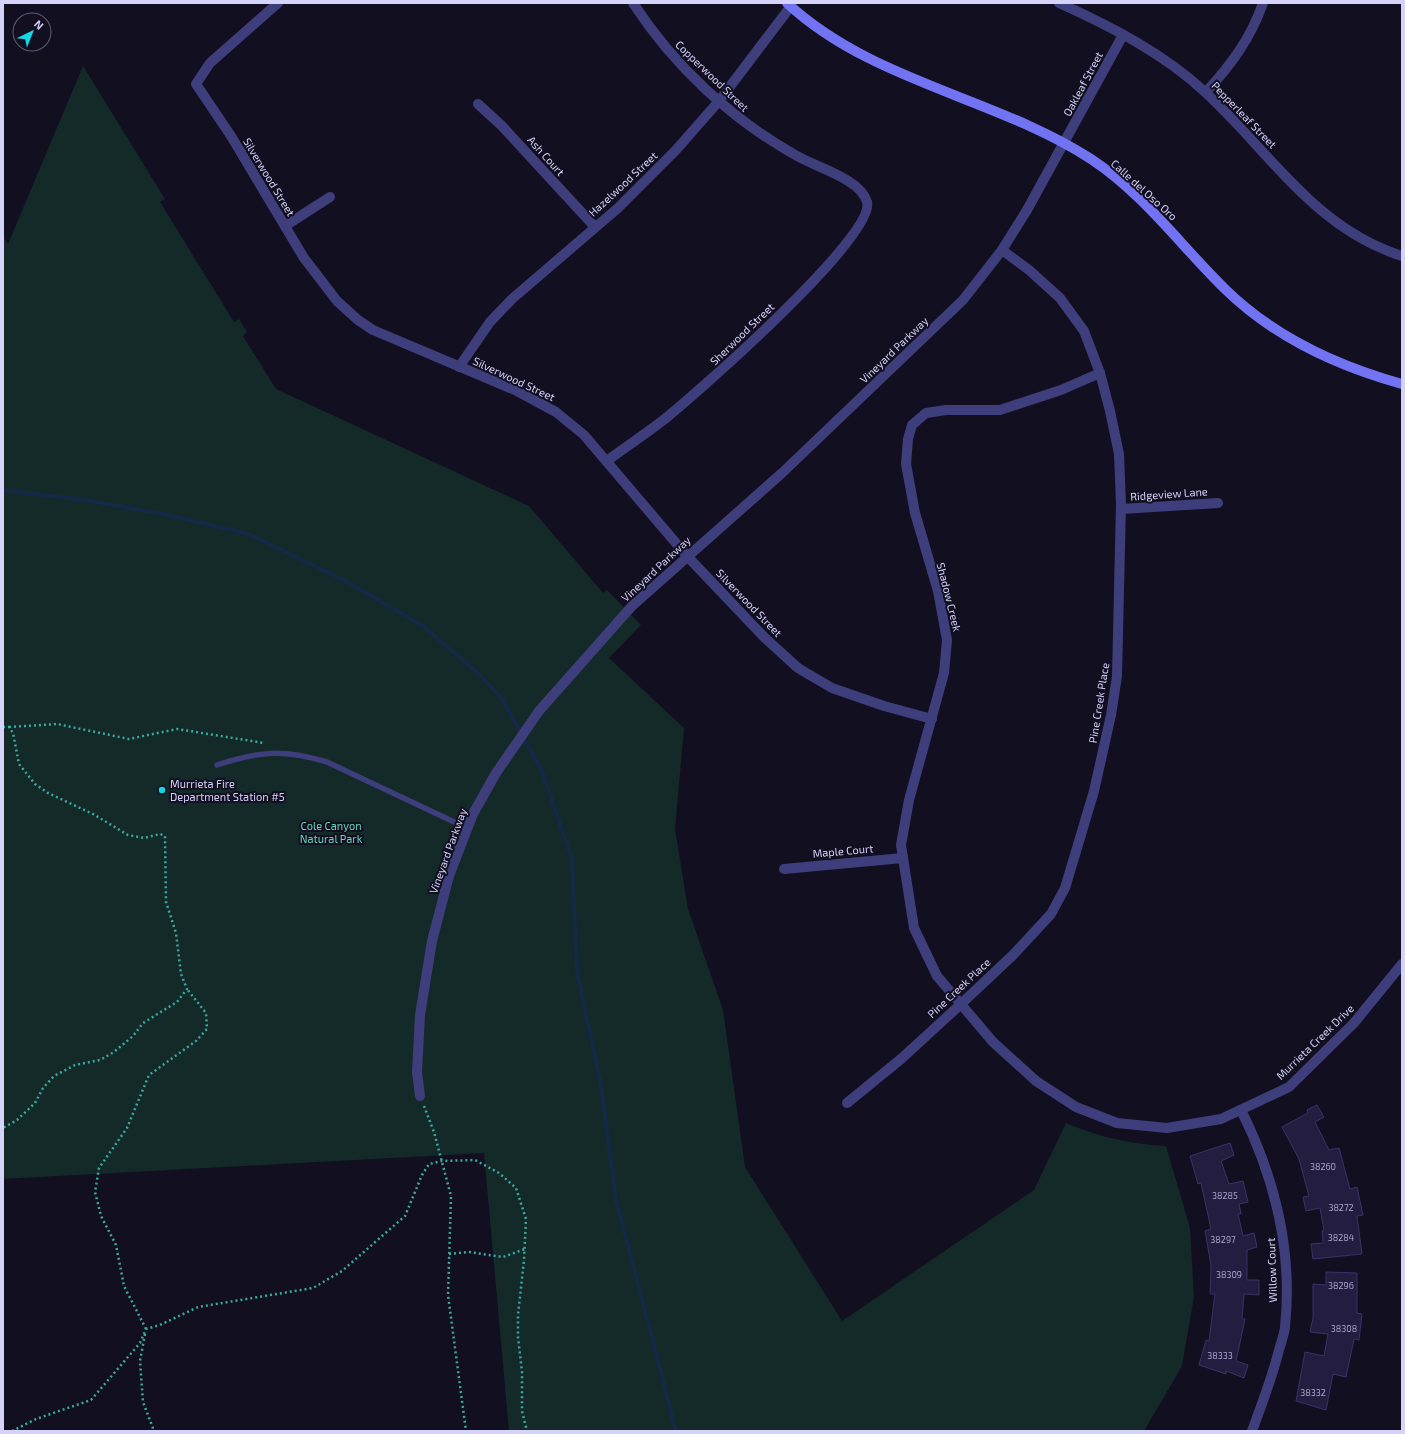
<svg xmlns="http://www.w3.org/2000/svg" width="1405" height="1434" font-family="'Exo 2',sans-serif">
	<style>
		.green { fill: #132a29 }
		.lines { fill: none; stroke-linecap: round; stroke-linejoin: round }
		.stream { stroke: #142946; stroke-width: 4 }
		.building { fill: #231d40; stroke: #3b316a }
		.path { stroke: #39aaa0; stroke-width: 2.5; stroke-dasharray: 2 3; stroke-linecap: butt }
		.service { stroke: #3f3e7c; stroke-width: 5.5 }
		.minor { stroke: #3f3e7c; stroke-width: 10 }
		.secondary { stroke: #7273f3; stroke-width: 10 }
		.poi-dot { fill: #14d7e6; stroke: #120f21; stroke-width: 1.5 }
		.labels { text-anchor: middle; stroke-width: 4; stroke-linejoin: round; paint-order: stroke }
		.number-label { font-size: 9px; fill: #a9a6cc }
		.street-label { font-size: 11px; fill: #d6d3fb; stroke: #120f21 }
		.poi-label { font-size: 11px; fill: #d6d3fb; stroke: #120f21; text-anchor: start }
		.park-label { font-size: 11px; fill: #65d5b6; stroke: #120f21 }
	</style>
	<rect width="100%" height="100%" fill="#120f21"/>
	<path class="green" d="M83 66 165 199 160 202 234 322 239 319 247 332 243 336 276 389 529 506 603 593 607 590 641 625 609 658 684 728 675 829 688 909 723 1010 745 1167 842 1321 1034 1190 1066 1123C1099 1137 1130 1144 1166 1146L1190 1228 1194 1297 1182 1366 1144 1431H509L484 1153 3 1179V237L8 244Z"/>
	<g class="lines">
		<path class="stream" d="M3 490 91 501 168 515 249 534 344 580 423 626 480 675 502 699 542 771 572 859 577 971 601 1086 616 1199 676 1431"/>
	</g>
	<g class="building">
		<path d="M1317 1105 1324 1117 1315 1122 1329 1150 1339 1148 1350 1189 1357 1187 1363 1215 1357 1216 1362 1254 1313 1259 1311 1244 1323 1243 1322 1231 1324 1230 1320 1208 1306 1211 1303 1197 1309 1196 1299 1159 1282 1127 1308 1113 1307 1110Z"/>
		<path d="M1230 1143 1234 1155 1221 1161 1229 1184 1243 1181 1248 1202 1239 1204 1241 1214H1238L1243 1236 1254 1233 1257 1247 1247 1250V1280H1259V1295L1244 1294 1242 1319H1245L1236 1361 1248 1365 1244 1378 1226 1371V1374L1199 1365 1206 1340 1209 1341 1215 1294H1210L1211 1265 1205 1231 1211 1229 1201 1183 1198 1184 1190 1156Z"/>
		<path d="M1326 1272 1357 1273V1313L1362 1314 1359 1340 1354 1339 1346 1377 1333 1374 1326 1410 1296 1401 1305 1352 1324 1356 1328 1334 1310 1332 1313 1318V1284L1326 1285Z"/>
	</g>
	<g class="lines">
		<g class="path">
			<path d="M3 727H9L13 733 19 764 35 784 48 793 93 814 128 835 144 838 160 834 165 836 166 902 176 933 181 974 187 989 177 1002 143 1023 133 1036 114 1052 100 1060 75 1065 54 1076 43 1088 35 1103 17 1120 3 1128"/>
			<path d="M9 727 57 724 129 739 177 729 264 743"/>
			<path d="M424 1106 434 1132 451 1196 448 1295 466 1431"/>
			<path d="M449 1254 469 1252 503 1257 525 1249"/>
			<path d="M146 1329 124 1286 116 1245 101 1216 95 1192 99 1168 127 1128 149 1075 196 1041 207 1029 206 1013 187 989"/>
			<path d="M145 1334 140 1361 143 1402 154 1431"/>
			<path d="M12 1431 36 1419 91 1400 140 1343 146 1329 160 1325 198 1307 313 1288 342 1271 405 1216 422 1175 429 1164 442 1161 475 1160 499 1173 516 1188 526 1219 524 1260 518 1315V1337L522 1372V1411L527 1431"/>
		</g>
		<path class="service" d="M217 765C259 751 284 749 327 762L467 828"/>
		<g class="minor">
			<path d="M278 3 210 63 196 84 231 136 304 258 337 301 358 320 373 330 517 391 556 412 584 435 687 556 765 638 798 668 832 688 884 706 932 719"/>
			<path d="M1059 3C1110 26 1165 54 1206 93 1270 152 1315 229 1402 256"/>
			<path d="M1206 92C1231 65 1251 38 1263 3"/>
			<path d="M478 104 502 126 595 227"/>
			<path d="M285 226 330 197"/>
			<path d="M459 367 490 322 512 299 618 208 676 150 719 101 791 6"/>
			<path d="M1100 373 1061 390 1000 410H946L926 413 912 425 908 439 906 464 915 513 938 591 947 640 944 673 909 800 901 845 914 928 937 976 993 1042 1036 1081 1076 1107 1117 1123 1167 1128 1221 1119 1289 1087 1354 1023 1402 964"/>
			<path d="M608 460C627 446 647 433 666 418 697 393 877 235 867 202 861 179 816 167 797 156 731 119 674 66 633 3"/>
			<path d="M1121 509 1218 503"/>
			<path d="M784 869 903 858"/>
			<path d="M420 1096 417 1072 420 1015 432 941 449 876 473 814 496 773 539 711 632 606 782 473 963 300 1002 250 1027 210 1123 35"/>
			<path d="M847 1103 901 1059 961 1004 1013 955 1051 914 1065 888 1077 848 1094 791 1111 715 1117 676 1121 504 1119 454 1110 411 1100 373 1084 331 1060 298 1029 270 1002 250"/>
			<path d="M1241 1110C1275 1178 1293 1250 1285 1327 1284 1335 1281 1343 1279 1350 1272 1378 1262 1404 1252 1431"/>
		</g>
		<path class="secondary" d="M787 3C872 82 995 97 1091 159 1144 194 1181 246 1225 289 1274 337 1337 366 1402 384"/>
	</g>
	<circle class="poi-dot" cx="162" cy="790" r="4"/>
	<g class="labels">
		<g class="number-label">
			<text x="1323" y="1170">38260</text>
			<text x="1225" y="1199">38285</text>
			<text x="1341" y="1211">38272</text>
			<text x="1341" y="1241">38284</text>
			<text x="1223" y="1243">38297</text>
			<text x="1229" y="1278">38309</text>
			<text x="1341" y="1289">38296</text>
			<text x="1344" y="1332">38308</text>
			<text x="1220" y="1359">38333</text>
			<text x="1313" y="1396">38332</text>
		</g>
		<g class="street-label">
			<text transform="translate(712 76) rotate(44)" y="4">Copperwood Street</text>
			<text transform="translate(1083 84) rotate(-62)" y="4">Oakleaf Street</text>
			<text transform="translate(1244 115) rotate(46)" y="4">Pepperleaf Street</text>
			<text transform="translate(546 156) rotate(48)" y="4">Ash Court</text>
			<text transform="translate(269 177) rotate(59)" y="4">Silverwood Street</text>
			<text transform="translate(623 184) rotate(-43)" y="4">Hazelwood Street</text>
			<text transform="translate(1144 190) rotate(42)" y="4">Calle del Oso Oro</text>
			<text transform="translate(742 334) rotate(-44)" y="4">Sherwood Street</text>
			<text transform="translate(894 350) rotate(-44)" y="4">Vineyard Parkway</text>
			<text transform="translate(514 379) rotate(25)" y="4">Silverwood Street</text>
			<text transform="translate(1169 494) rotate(-4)" y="4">Ridgeview Lane</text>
			<text transform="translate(656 569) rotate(-43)" y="4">Vineyard Parkway</text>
			<text transform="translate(949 597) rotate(76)" y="4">Shadow Creek</text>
			<text transform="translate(749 603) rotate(46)" y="4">Silverwood Street</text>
			<text transform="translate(1099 703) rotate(-81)" y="4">Pine Creek Place</text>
			<text transform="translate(448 851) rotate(-70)" y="4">Vineyard Parkway</text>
			<text transform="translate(843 851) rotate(-5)" y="4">Maple Court</text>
			<text transform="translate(959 988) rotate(-43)" y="4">Pine Creek Place</text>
			<text transform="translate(1315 1042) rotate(-44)" y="4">Murrieta Creek Drive</text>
			<text transform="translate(1272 1270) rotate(-92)" y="4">Willow Court</text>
		</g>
		<g class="poi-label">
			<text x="170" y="788">Murrieta Fire<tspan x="170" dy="13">Department Station #5</tspan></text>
		</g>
		<g class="park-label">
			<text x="331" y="830">Cole Canyon<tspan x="331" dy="13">Natural Park</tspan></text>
		</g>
	</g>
	<rect width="1405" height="1434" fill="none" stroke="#d6d3fb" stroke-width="8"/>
	<g transform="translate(32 32) rotate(43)"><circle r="19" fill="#120f21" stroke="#605d78"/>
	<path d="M0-3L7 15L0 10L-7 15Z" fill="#14d7e6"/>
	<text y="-6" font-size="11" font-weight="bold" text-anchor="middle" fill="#d6d3fb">N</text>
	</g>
</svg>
